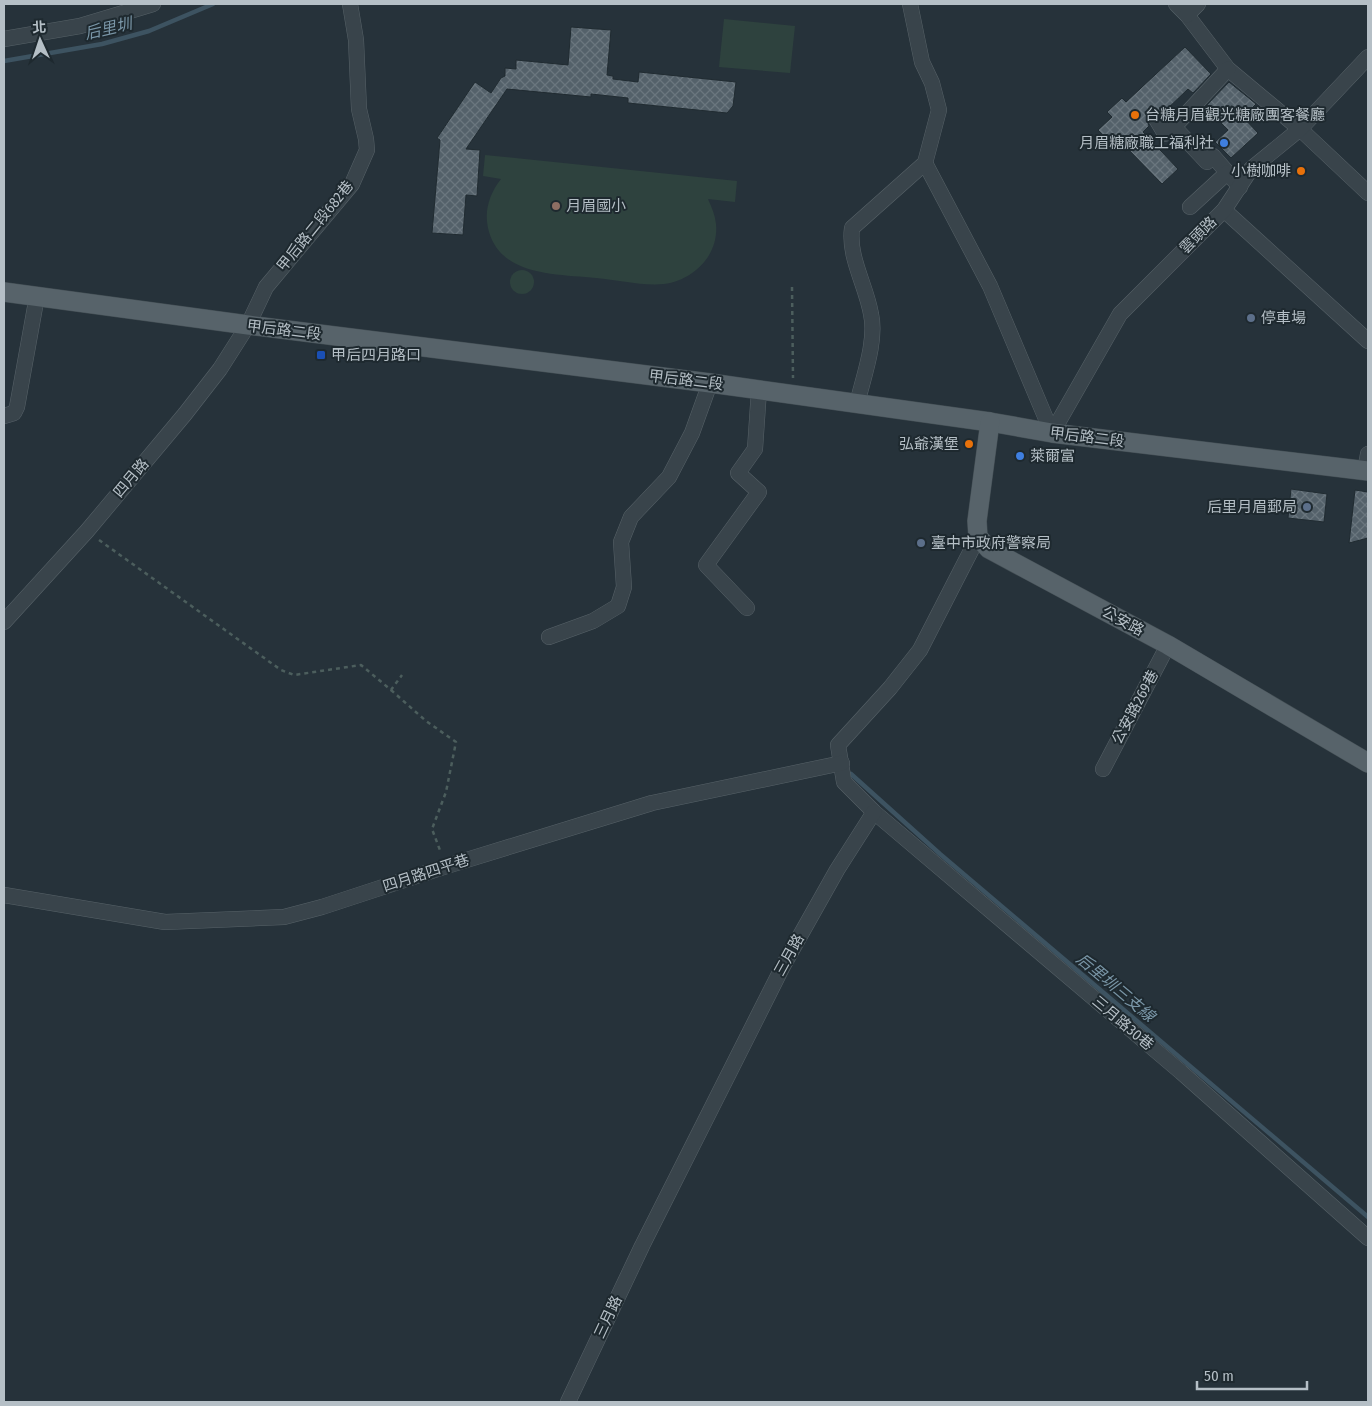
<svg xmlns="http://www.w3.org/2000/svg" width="1372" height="1406" font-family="'Fira Sans Condensed','Noto Sans TC',sans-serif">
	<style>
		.green { fill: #2e423e }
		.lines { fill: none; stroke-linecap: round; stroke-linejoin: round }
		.stream { stroke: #3d5361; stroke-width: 4.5 }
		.building { fill: url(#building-cross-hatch); stroke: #202b31 }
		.minor-casing { stroke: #576268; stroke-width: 16 }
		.major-casing { stroke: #424d53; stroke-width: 20 }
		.path { stroke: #4c5e5d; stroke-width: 2.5; stroke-dasharray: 4 4; stroke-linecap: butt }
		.minor { stroke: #39444b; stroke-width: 15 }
		.major { stroke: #57636a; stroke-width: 19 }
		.food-dot { fill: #e8710a; stroke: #1e292f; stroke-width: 2 }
		.shop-dot { fill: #3f7fe0; stroke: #1e292f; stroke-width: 2 }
		.education-dot { fill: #8d6e63; stroke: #1e292f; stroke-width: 2 }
		.service-dot { fill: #5c6f8a; stroke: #1e292f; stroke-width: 2 }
		.transit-dot { fill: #1a4fb4; stroke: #1e292f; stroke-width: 2 }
		.labels { text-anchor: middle; stroke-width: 4; stroke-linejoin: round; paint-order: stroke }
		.poi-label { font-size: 15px; fill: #b5bfc6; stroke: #1e292f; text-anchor: start }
		.street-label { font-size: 15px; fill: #b5bfc6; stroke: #1e292f }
		.water-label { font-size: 16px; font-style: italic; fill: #7995a6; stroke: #1e292f }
	</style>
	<defs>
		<pattern id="building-cross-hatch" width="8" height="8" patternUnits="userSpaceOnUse" patternTransform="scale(1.25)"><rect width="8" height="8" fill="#54616a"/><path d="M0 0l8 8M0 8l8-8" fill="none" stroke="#6a767e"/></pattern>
	</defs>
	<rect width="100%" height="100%" fill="#26323a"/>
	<g class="green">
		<path d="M724 19 795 26 790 73 719 67Z"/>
		<path d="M485 155 737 181 735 202 708 199C712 208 715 215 716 224 719 255 694 280 664 284 642 286 618 280 596 278 557 274 499 277 488 228 484 210 490 193 501 179L483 176Z"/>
		<circle cx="522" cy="282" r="12"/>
	</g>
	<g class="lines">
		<g class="stream">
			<path d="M4 61 102 44 149 31 213 4"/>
			<path d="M851 774 940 854 1368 1217"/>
		</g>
	</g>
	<g class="building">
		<path d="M571 27 611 30 607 75 613 76V79L638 82 639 72 736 82 733 106 727 113 628 103V98L591 94V97L507 89 466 149 480 150 477 196 466 195 463 235 432 233 440 140 437 138 475 82 491 93 501 78 505 76V68L516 69V60L568 65Z"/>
		<path d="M1185 47 1211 74 1193 93 1188 89 1163 113 1155 110 1151 111 1148 115 1147 120 1149 126 1143 132 1178 169 1162 184 1124 145 1118 151 1098 130 1112 117 1107 112 1122 98 1126 102Z"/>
		<path d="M1229 82 1256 104 1243 117 1258 133 1231 158 1215 142 1228 130 1205 107Z"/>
		<path d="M1291 489 1327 494 1324 522 1288 518Z"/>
		<path d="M1355 490 1368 492V538L1349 543Z"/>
	</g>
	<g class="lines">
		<g class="minor-casing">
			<g id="minor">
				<path d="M1176 4 1187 15 1228 69 1300 129 1368 193"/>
				<path d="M1187 15 1198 4"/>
				<path d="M4 39 80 26 153 4"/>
				<path d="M1228 69 1174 127 1207 162 1213 156 1240 187"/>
				<path d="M1156 119 1165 134 1174 127"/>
				<path d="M925 163 990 286 1052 433"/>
				<path d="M1190 207 1227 173"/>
				<path d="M1224 210 1368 341"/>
				<path d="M857 404C863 378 877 341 871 314 866 285 848 257 852 228L925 163 939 110 932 83 922 62 910 4"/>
				<path d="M4 416 14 413 17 407 37 296"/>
				<path d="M1052 433 1120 314 1224 210 1251 169 1300 129 1368 57"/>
				<path d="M1365 471 1368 454"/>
				<path d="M978 537 920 650 890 688 838 745 844 782 874 812 1181 1072 1368 1238"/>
				<path d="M747 608 706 565 759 492 738 473 755 449 759 390"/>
				<path d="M4 622 87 531 185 414 220 369 248 325 266 287 352 184 367 150 366 139 359 109 356 40 350 4"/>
				<path d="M549 637 593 621 618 606 624 587 621 542 631 517 669 477 692 433 710 383"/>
				<path d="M1103 769 1168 645"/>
				<path d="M4 895 165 922 284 917 322 907 447 866 652 803 842 763"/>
				<path d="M568 1402 642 1246 783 966 837 870 874 812"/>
			</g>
		</g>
		<g class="major-casing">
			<g id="major">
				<path d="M4 292 248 325 710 383 990 422 1052 433 1368 471"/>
				<path d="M990 422 977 521 978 537 989 549 1168 645 1368 763"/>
			</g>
		</g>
		<g class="path">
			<path d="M792 287 793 378"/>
			<path d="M99 540 281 670 294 675 361 665 391 690 402 675"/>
			<path d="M391 690 426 721 456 742 446 792 432 829 441 853"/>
		</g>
		<use href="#minor" class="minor"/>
		<use href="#major" class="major"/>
	</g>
	<g class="food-dot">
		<circle cx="1135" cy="115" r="5"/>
		<circle cx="1301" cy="171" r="5"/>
		<circle cx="969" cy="444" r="5"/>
	</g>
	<g class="shop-dot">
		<circle cx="1224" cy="143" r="5"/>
		<circle cx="1020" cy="456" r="5"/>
	</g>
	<circle class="education-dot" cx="556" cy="206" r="5"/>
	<g class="service-dot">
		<circle cx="1251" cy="318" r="5"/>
		<circle cx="1307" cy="507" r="5"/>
		<circle cx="921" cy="543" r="5"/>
	</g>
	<rect class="transit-dot" x="316" y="350" width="10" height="10" rx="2.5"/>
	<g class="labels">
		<g class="poi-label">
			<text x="1145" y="120">台糖月眉觀光糖廠團客餐廳</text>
			<text x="1214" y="148" text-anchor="end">月眉糖廠職工福利社</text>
			<text x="1291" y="176" text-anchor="end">小樹咖啡</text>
			<text x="566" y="211">月眉國小</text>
			<text x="1261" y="323">停車場</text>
			<text x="331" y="360">甲后四月路口</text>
			<text x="959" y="449" text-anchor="end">弘爺漢堡</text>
			<text x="1030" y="461">萊爾富</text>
			<text x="1297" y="512" text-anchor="end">后里月眉郵局</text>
			<text x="931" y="548">臺中市政府警察局</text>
		</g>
		<g class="street-label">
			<text transform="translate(315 226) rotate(-51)" y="5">甲后路二段682巷</text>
			<text transform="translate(1198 235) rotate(-45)" y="5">雲頭路</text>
			<text transform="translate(284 330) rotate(7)" y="5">甲后路二段</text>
			<text transform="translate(686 380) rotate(7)" y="5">甲后路二段</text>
			<text transform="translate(1087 437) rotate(7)" y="5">甲后路二段</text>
			<text transform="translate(131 478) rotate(-50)" y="5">四月路</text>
			<text transform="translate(1123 621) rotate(28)" y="5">公安路</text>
			<text transform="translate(1135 707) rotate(-62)" y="5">公安路269巷</text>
			<text transform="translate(426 873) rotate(-18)" y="5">四月路四平巷</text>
			<text transform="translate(789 955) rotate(-61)" y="5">三月路</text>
			<text transform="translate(1123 1023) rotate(40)" y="5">三月路30巷</text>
			<text transform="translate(608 1317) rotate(-65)" y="5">三月路</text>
		</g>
		<g class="water-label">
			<text transform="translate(108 28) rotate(-13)" y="6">后里圳</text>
			<text transform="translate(1116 987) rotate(40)" y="6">后里圳三支線</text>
		</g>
	</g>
	<rect width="1372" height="1406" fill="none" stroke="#b5bfc6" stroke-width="10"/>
	<g transform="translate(40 40) rotate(357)" stroke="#1e292f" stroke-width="4" paint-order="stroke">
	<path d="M0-4L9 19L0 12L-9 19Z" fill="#b5bfc6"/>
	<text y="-8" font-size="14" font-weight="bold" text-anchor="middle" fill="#b5bfc6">北</text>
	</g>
	<path d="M1197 1381v8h110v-8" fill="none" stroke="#b5bfc6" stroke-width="2.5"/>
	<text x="1204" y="1381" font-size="15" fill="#b5bfc6" stroke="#1e292f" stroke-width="4" paint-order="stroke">50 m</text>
</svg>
